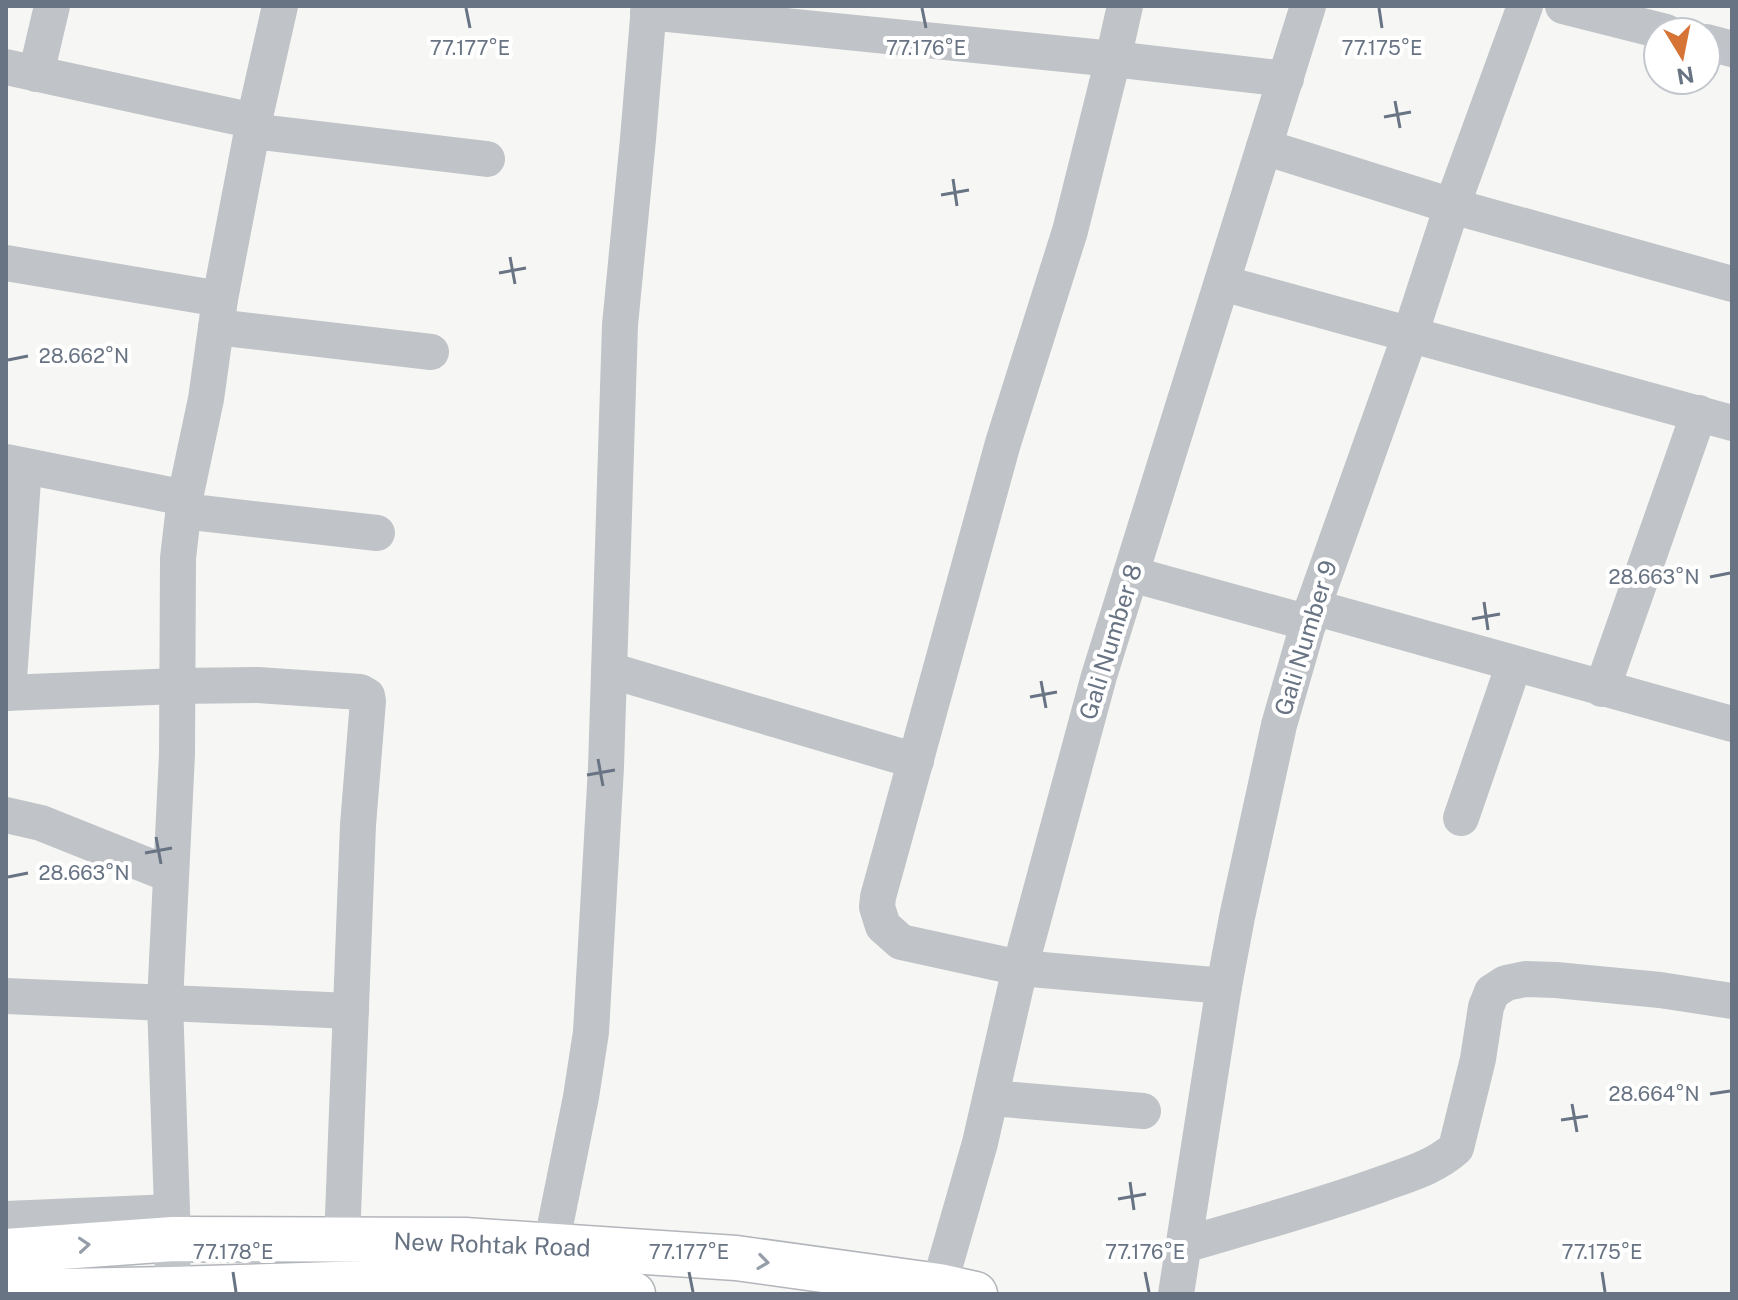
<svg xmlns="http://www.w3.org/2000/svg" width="1738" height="1300" font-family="'Public Sans',sans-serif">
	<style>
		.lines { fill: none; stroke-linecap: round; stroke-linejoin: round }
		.major-casing { stroke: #b2b5ba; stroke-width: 47 }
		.minor { stroke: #c0c3c7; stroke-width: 36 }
		.major { stroke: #fff; stroke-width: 44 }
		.oneway { stroke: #959da8 }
		.ticks { fill: none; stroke: #687383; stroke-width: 3 }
		.labels { text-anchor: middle; stroke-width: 8; stroke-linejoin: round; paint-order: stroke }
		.street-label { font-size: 24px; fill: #687383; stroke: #fff }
		.ticks-label { font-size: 20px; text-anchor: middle; fill: #687383; stroke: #fff; stroke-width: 8; stroke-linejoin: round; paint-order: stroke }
	</style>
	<rect width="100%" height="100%" fill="#f6f7f4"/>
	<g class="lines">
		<g class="major-casing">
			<g id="major">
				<path d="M6 1251 173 1239 465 1240 736 1258 939 1286 975 1294"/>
				<path d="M6 1292 172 1289 464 1280 633 1294"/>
			</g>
		</g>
		<g class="minor">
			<path d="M1125 6 1113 59 1070 231 1003 443 878 897 877 907 883 926 901 942 1020 968 1224 986"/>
			<path d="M1563 6 1666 32"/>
			<path d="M648 12 1113 59 1286 79"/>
			<path d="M1706 42 1732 49"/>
			<path d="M6 67 254 121"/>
			<path d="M36 74 52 6"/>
			<path d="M252 131 487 159"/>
			<path d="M1264 147 1452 206 1732 284"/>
			<path d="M6 263 220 299"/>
			<path d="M1222 283 1732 423"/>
			<path d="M216 327 431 352"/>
			<path d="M6 462 185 498"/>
			<path d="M183 511 377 533"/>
			<path d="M1131 574 1309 623"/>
			<path d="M1313 607 1732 724"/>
			<path d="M609 670 916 761"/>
			<path d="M1602 689 1699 413"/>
			<path d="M6 693 177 686 258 685 360 692 367 696 368 701 358 825 342 1241"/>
			<path d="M8 693 24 466"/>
			<path d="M6 815 41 823 171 875"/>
			<path d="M1461 818 1514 664"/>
			<path d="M6 996 351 1011"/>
			<path d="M991 1098 1143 1111"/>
			<path d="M6 1219 172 1212"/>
			<path d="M1184 1245C1249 1226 1315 1208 1379 1185 1406 1175 1434 1168 1456 1148L1478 1059 1486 1007 1492 992 1506 983 1525 979 1556 980 1660 990 1732 1001"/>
			<path d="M551 1246 581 1097 591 1032 606 767 620 325 638 139 649 6"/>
			<path d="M939 1286 980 1143 1020 968 1099 676 1308 6"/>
			<path d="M172 1289 173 1239 165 1002 177 754 178 558 185 498 206 399 220 299 254 121 280 6"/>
			<path d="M1176 1294 1224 986 1237 917 1279 725 1313 607 1410 335 1452 206 1525 6"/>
		</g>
		<use href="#major" class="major"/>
	</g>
	<defs><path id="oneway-chevron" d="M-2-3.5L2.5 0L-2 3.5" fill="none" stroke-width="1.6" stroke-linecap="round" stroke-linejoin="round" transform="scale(2)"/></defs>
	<g class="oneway">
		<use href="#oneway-chevron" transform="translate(84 1245) rotate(-4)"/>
		<use href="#oneway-chevron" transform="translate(763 1262) rotate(8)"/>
	</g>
	<path class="ticks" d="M466 8 470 28M922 8 926 28M1379 8 1382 28M1395 101 1400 128M1384 117 1411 112M953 179 957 206M941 195 969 190M510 257 515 284M499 273 526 268M8 360 28 356M1710 577 1730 573M1484 602 1488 630M1472 619 1500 614M1041 681 1046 708M1030 697 1057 692M598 759 603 786M587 775 615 770M156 837 161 864M145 853 172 848M8 877 28 873M1710 1094 1730 1091M1572 1104 1577 1132M1561 1120 1588 1116M1130 1182 1134 1210M1118 1199 1146 1194M233 1272 236 1292M689 1272 693 1292M1145 1272 1149 1292M1602 1272 1605 1292"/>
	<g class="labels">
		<g class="street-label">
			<text transform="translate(1306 638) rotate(-73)" y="8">Gali Number 9</text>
			<text transform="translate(1111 642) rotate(-73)" y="8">Gali Number 8</text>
			<text transform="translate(492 1245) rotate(2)" y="8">New Rohtak Road</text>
		</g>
	</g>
	<g class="ticks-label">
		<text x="470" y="55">77.177°E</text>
		<text x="926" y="55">77.176°E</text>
		<text x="1382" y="55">77.175°E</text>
		<text x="84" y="363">28.662°N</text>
		<text x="1654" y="584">28.663°N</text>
		<text x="84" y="880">28.663°N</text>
		<text x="1654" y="1101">28.664°N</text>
		<text x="233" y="1259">77.178°E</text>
		<text x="689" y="1259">77.177°E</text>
		<text x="1145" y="1259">77.176°E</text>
		<text x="1602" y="1259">77.175°E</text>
	</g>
	<rect width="1738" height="1300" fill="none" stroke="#687383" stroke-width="16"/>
	<g transform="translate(1682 56) rotate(170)"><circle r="38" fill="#ffffff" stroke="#c3c7cd" stroke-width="2"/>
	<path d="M0-6L14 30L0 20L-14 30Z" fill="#d67435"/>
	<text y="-12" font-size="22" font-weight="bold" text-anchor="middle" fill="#687383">N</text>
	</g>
</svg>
